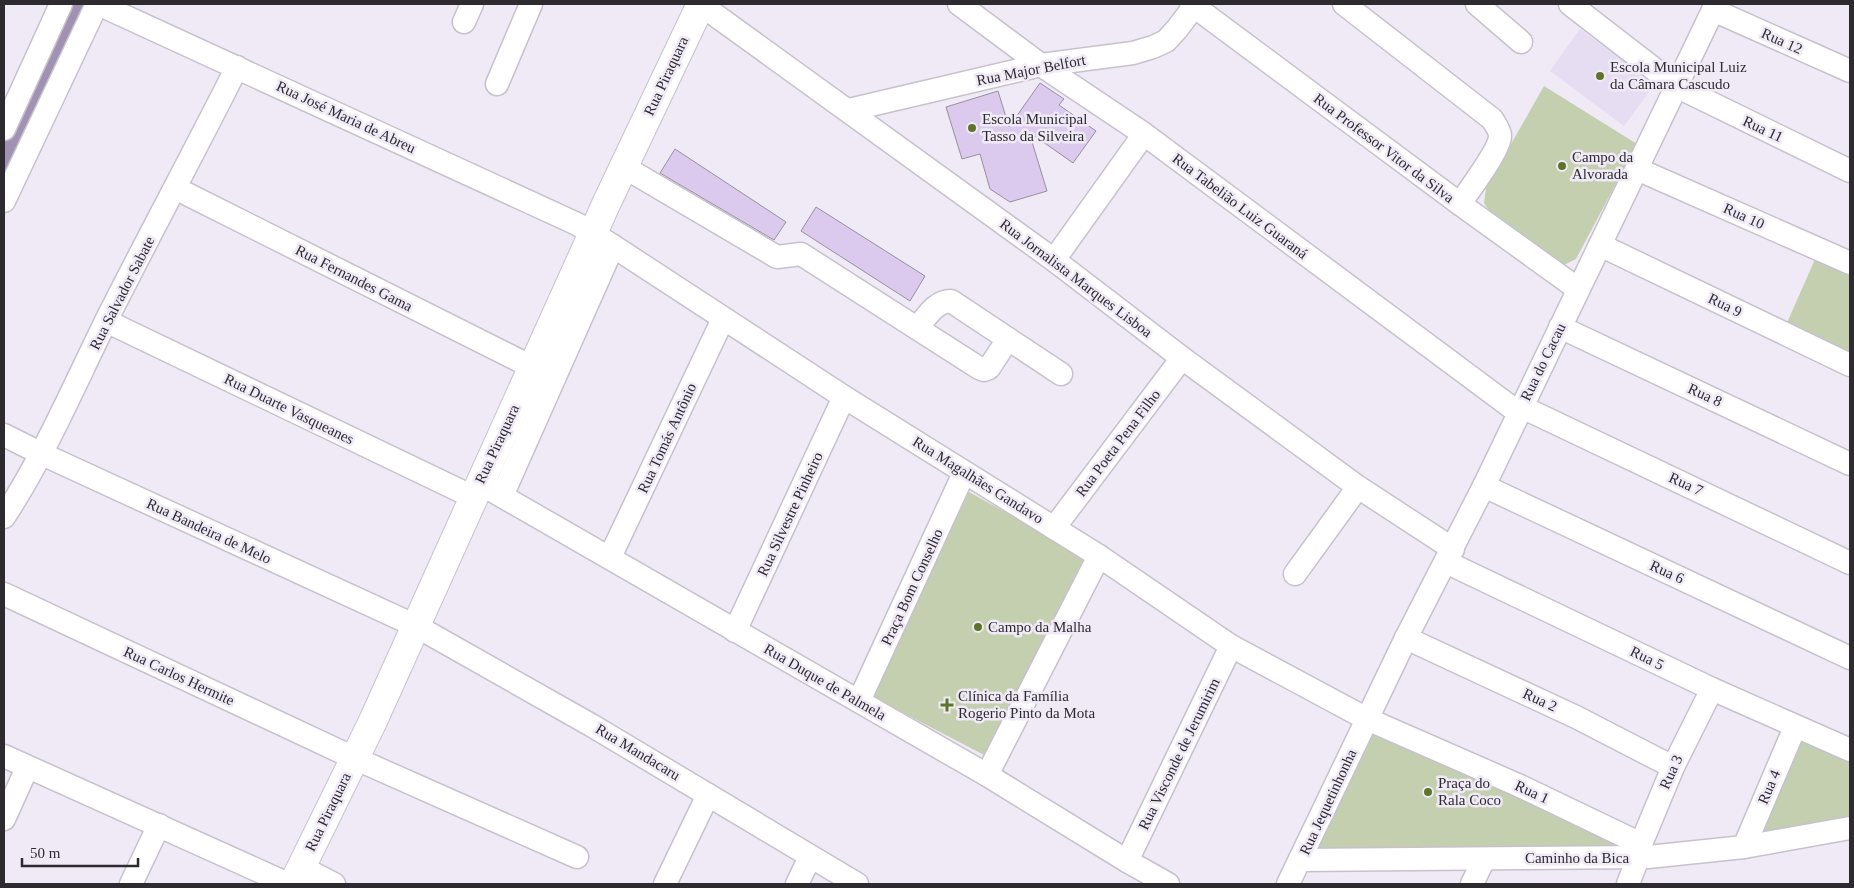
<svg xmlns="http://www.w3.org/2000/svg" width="1854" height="888" font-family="Georgia,serif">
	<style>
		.built { fill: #e7ddf2 }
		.green { fill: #c3cfaf }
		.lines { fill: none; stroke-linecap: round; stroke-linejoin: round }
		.river { stroke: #a191b2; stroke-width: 28 }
		.building { fill: #dbcaed; stroke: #96909c }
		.minor-casing { stroke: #c7c1ce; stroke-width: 25 }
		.major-casing { stroke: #c7c1ce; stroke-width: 30 }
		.minor { stroke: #fff; stroke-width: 22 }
		.major { stroke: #fff; stroke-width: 28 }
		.poi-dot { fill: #5e7527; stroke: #f0eaf7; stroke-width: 2 }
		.labels { text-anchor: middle; stroke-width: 5; stroke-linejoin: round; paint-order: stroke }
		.street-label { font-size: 15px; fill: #2e2b30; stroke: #f0eaf7 }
		.poi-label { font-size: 15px; fill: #2e2b30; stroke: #f0eaf7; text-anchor: start }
	</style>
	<rect width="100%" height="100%" fill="#f0eaf7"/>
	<path class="built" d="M1580 29 1655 84 1624 126 1550 71Z"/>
	<g class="green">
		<path d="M1544 86 1637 144 1576 259 1564 265H1552L1493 217 1484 203 1486 188Z"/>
		<path d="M1816 257 1850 274V357L1786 325Z"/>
		<path d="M969 492 1087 557 986 756 871 696Z"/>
		<path d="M1369 724 1595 825 1629 854 1315 852Z"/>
		<path d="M1793 736 1850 756V822L1756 834Z"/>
	</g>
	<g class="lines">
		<path class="river" d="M4 164 79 4"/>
	</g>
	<g class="building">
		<path d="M1040 83 1064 99 1059 105 1096 131 1073 163 1029 132 1047 191 1010 202 990 189 980 154 962 159 946 107 998 91 1009 127Z"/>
		<path d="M675 149 786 222 774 240 660 173Z"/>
		<path d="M816 207 925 276 910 301 801 231Z"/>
	</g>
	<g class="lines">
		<g class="minor-casing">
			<g id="minor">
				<path d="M98 4 577 224 613 246 844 397 1099 556 1231 646 1367 719 1520 786 1641 844"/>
				<path d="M700 4 1054 260 1182 358 1358 487 1453 549"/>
				<path d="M959 4 1041 65 1144 134 1519 413"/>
				<path d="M1191 4 1460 204 1578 289"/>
				<path d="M1344 4 1492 119C1495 124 1500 130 1500 136 1500 150 1468 191 1460 204"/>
				<path d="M1477 4 1521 42"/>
				<path d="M1570 4 1676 86 1850 171"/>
				<path d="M1713 10 1850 71"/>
				<path d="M464 22 472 4"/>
				<path d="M497 84 531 4"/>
				<path d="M849 110 1041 65 1133 53 1153 47 1166 41 1177 29 1196 4"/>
				<path d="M4 129 61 4"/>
				<path d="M624 167 777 257 801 254 979 368 984 370 989 368 1008 339"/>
				<path d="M1637 169 1850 263"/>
				<path d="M175 188 532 367"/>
				<path d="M4 201 97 4"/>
				<path d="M1600 245 1850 365"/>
				<path d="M1054 260 1144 134"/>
				<path d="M106 321 473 497"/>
				<path d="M1560 327 1850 464"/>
				<path d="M917 328C927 317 935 301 951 301L1061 374"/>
				<path d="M1522 407 1850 563"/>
				<path d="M4 435 42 454 416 626 591 725 857 884"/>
				<path d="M479 483 987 775 1127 861 1168 884"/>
				<path d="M1484 486 1850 658"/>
				<path d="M502 496 613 246"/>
				<path d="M4 517C44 456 73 388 105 323 148 237 194 153 237 67"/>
				<path d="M1054 528 1182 358"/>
				<path d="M610 557 723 319"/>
				<path d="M1446 562 1712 689 1850 750"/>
				<path d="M1295 574 1358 487"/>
				<path d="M4 594 354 758 577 857"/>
				<path d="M735 631 844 397"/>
				<path d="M1406 638 1576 717 1673 767"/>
				<path d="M859 701 964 473"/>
				<path d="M4 756 288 884"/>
				<path d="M987 775 1099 556"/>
				<path d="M4 819 27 768"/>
				<path d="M1744 847 1795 727"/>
				<path d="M1300 860 1648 857 1744 847 1850 828"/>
				<path d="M1127 861 1231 646"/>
				<path d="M301 867 334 884"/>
				<path d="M131 884 159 825"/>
				<path d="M665 884 708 795"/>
				<path d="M797 884 810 857"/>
				<path d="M1288 884 1406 638 1484 486 1716 4"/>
				<path d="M1472 884 1484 859"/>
				<path d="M1628 884 1638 858 1641 844 1673 767 1712 689"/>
			</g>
		</g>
		<g class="major-casing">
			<path id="major" d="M293 884 373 721 607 202 701 4"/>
		</g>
		<use href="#minor" class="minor"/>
		<use href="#major" class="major"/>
	</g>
	<g class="poi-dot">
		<circle cx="1600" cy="76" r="5"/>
		<circle cx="972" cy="128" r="5"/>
		<circle cx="1562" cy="166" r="5"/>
		<circle cx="978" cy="627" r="5"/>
		<path d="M944.5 697.5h5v5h5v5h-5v5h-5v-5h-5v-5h5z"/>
		<circle cx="1428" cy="792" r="5"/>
	</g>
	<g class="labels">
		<g class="street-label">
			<text transform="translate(1782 41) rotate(24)" y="5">Rua 12</text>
			<text transform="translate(1031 70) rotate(-11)" y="5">Rua Major Belfort</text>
			<text transform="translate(666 76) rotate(-65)" y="5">Rua Piraquara</text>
			<text transform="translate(346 117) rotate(25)" y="5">Rua José Maria de Abreu</text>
			<text transform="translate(1763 129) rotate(25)" y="5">Rua 11</text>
			<text transform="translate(1384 148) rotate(37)" y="5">Rua Professor Vitor da Silva</text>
			<text transform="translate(1240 206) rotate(37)" y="5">Rua Tabelião Luiz Guaraná</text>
			<text transform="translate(1744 216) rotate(24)" y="5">Rua 10</text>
			<text transform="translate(354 278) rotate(27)" y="5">Rua Fernandes Gama</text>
			<text transform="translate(1076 278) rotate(37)" y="5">Rua Jornalista Marques Lisboa</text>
			<text transform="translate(122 293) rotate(-63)" y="5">Rua Salvador Sabate</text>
			<text transform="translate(1725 305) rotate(26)" y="5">Rua 9</text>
			<text transform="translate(1543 362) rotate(-64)" y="5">Rua do Cacau</text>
			<text transform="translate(1705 395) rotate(25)" y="5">Rua 8</text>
			<text transform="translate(289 409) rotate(26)" y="5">Rua Duarte Vasqueanes</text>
			<text transform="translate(667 438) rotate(-65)" y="5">Rua Tomás Antônio</text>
			<text transform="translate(1118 443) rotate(-53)" y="5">Rua Poeta Pena Filho</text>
			<text transform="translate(497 444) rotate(-65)" y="5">Rua Piraquara</text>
			<text transform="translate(978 480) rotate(32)" y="5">Rua Magalhães Gandavo</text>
			<text transform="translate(1686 484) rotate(25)" y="5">Rua 7</text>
			<text transform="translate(790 514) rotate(-65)" y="5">Rua Silvestre Pinheiro</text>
			<text transform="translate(209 531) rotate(25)" y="5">Rua Bandeira de Melo</text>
			<text transform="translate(1667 572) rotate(25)" y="5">Rua 6</text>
			<text transform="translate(912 587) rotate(-65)" y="5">Praça Bom Conselho</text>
			<text transform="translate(1647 658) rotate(26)" y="5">Rua 5</text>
			<text transform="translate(179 676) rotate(25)" y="5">Rua Carlos Hermite</text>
			<text transform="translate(825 682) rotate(30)" y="5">Rua Duque de Palmela</text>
			<text transform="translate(1540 700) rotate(25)" y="5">Rua 2</text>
			<text transform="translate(638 752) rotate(31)" y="5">Rua Mandacaru</text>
			<text transform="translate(1179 754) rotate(-64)" y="5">Rua Visconde de Jerumirim</text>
			<text transform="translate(1671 772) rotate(-66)" y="5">Rua 3</text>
			<text transform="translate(1769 787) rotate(-67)" y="5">Rua 4</text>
			<text transform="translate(1532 792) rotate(25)" y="5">Rua 1</text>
			<text transform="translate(1328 802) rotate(-65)" y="5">Rua Jequetinhonha</text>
			<text transform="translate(328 812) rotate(-64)" y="5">Rua Piraquara</text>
			<text x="1577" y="863">Caminho da Bica</text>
		</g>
		<g class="poi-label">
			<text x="1610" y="72">Escola Municipal Luiz<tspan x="1610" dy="17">da Câmara Cascudo</tspan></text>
			<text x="982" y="124">Escola Municipal<tspan x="982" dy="17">Tasso da Silveira</tspan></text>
			<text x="1572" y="162">Campo da<tspan x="1572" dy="17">Alvorada</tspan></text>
			<text x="988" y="632">Campo da Malha</text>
			<text x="958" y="701">Clínica da Família<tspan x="958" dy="17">Rogerio Pinto da Mota</tspan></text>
			<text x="1438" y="788">Praça do<tspan x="1438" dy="17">Rala Coco</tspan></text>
		</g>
	</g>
	<rect width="1854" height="888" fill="none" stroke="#2e2b30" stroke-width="10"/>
	<path d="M22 858v8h116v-8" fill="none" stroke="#2e2b30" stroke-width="2.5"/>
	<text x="30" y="858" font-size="15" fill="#2e2b30" stroke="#f0eaf7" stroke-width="4" paint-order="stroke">50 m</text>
</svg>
